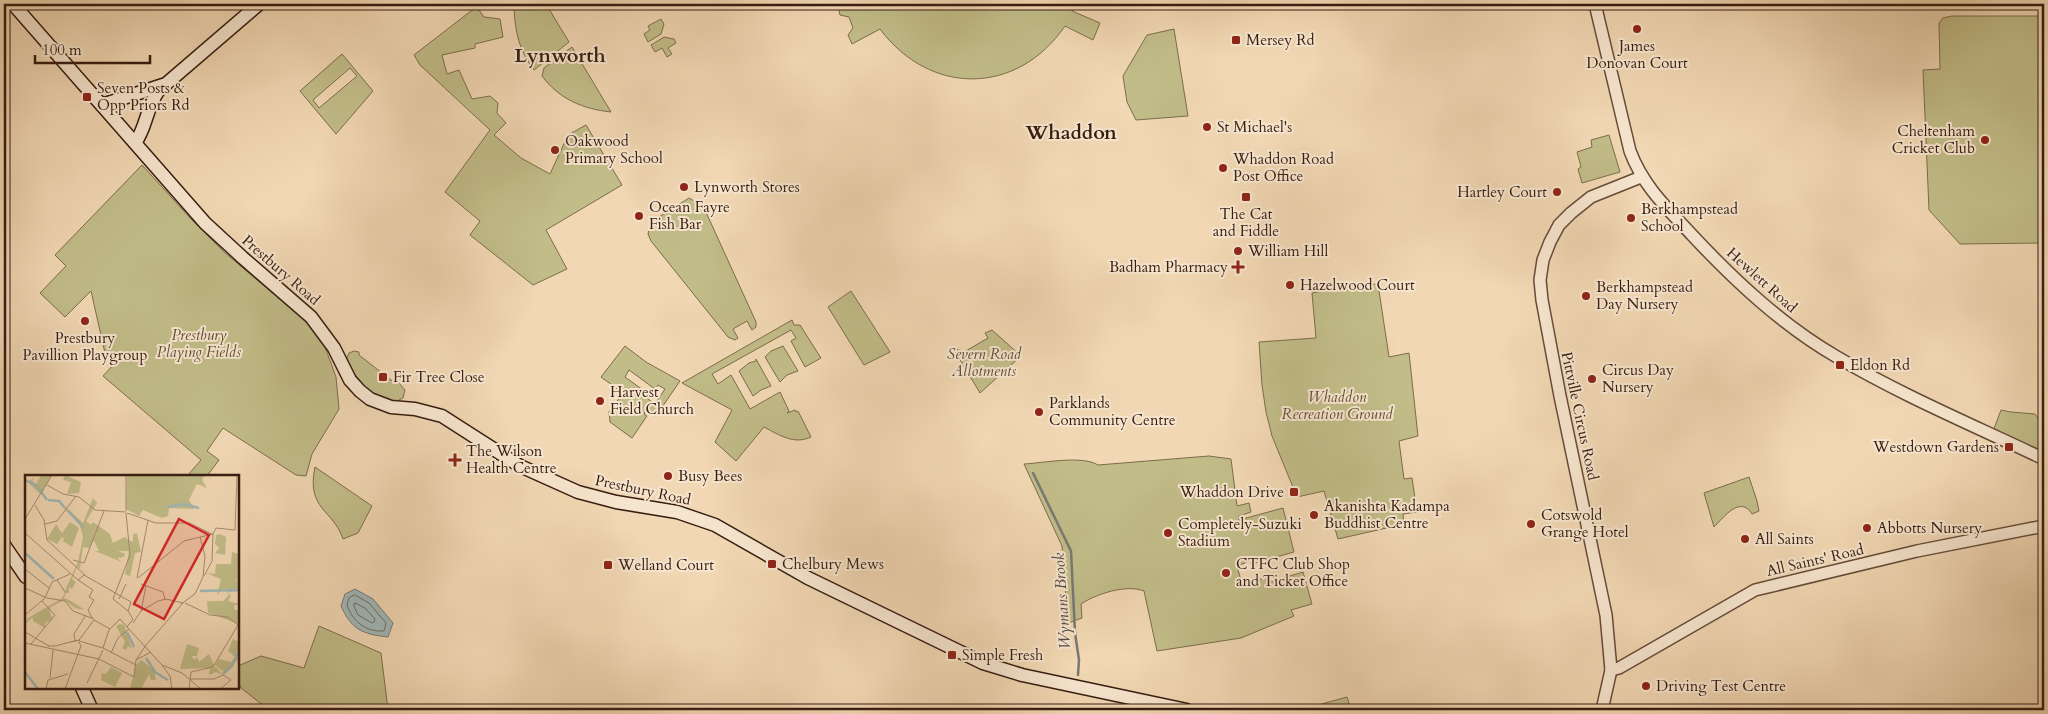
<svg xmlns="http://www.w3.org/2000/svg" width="2048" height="714" font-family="Cardo,serif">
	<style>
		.green { fill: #c1bc88; stroke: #7c6c4c; fill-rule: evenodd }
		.water { fill: #a0b7b8; stroke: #767975 }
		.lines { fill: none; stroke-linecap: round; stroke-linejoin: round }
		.shore { stroke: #6c6a64; stroke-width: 1 }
		.stream { stroke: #767975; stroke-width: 2.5 }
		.tertiary-casing { stroke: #664b39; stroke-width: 14 }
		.secondary-casing { stroke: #371c10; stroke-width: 15 }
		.tertiary { stroke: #f6e5ce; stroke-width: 11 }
		.secondary { stroke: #f6e5ce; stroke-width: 12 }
		.poi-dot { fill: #8f2418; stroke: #f6e5ce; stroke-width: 2 }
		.labels { text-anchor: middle; stroke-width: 4; stroke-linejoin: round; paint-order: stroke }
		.poi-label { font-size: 15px; fill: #371c10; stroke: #f6e5ce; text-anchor: start }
		.street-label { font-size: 15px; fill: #371c10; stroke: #f6e5ce }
		.park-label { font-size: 15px; font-style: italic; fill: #604c34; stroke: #f6e5ce }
		.water-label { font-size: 16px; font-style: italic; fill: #564a42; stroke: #f6e5ce }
		.district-label { font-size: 20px; font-weight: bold; fill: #371c10; stroke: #f6e5ce }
		.inset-river { fill: none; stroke: #a0b7b8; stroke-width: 2.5 }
		.inset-road { fill: none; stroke: #a78c72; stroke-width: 1 }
		.view { fill: #d62828; fill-opacity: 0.15; stroke: #d62828; stroke-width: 2.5 }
		.inset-edge { fill: none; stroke: #371c10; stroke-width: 2.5 }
	</style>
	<rect width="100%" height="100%" fill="#f1d7b3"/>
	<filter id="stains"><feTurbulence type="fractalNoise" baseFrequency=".004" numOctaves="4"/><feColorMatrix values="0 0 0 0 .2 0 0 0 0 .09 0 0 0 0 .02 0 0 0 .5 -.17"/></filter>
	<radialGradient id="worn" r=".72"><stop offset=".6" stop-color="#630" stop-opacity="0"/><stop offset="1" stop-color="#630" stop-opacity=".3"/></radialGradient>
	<g class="green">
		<path d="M480 4H486L479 10 484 17 500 19 503 37 475 44V48L442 55 447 74 459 70 472 99 490 96 498 103 497 113 506 123 494 135 521 158 550 174 568 135 586 125 622 185 546 230 567 269 533 285 470 235 480 221 445 192 490 130 420 65 414 55Z"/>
		<path d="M493 4H546L569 42 534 70C519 50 515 32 514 7H496Z"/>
		<path d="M846 4H1074L1072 11 1100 23 1093 40 1065 26C1017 96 930 96 880 29L852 44 848 35 853 28 849 17 840 15 838 6Z"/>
		<path d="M1952 16H2044V243L1960 244 1929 210 1923 70 1940 69 1939 23 1943 18Z"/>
		<path d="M661 19 664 24 661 34 648 42 644 34 650 30 648 26Z"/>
		<path d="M1174 29 1188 116 1136 120 1127 102 1123 76 1147 35Z"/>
		<path d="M664 37 674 39 676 43 668 48 672 54 667 57 662 48 655 52 651 45Z"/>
		<path d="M572 47 611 112C583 109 559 99 542 76L544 68Z"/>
		<path d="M342 54 373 91 336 134 300 91ZM350 68 357 76 319 108 313 100Z"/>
		<path d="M1609 135 1620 172 1582 183 1578 169 1581 167 1577 152 1592 147 1591 140Z"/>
		<path d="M142 165 191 219 224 252 306 321 325 347 336 377 339 409 312 454 306 476 296 475 223 428 207 451 219 460 207 476H187L201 460 103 376 115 363 105 353 91 291 65 317 40 293 66 266 55 255Z"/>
		<path d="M689 198 701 205 705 210 756 322V327L752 330 747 321 733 329 738 338 735 340 728 337 651 241 648 234 651 222Z"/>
		<path d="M1378 284 1389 357 1409 353 1418 436 1399 441 1404 479 1412 478 1417 512 1403 514 1404 524 1338 539 1324 491 1297 497 1272 436 1266 412 1262 385 1259 342 1316 338 1312 293 1348 286Z"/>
		<path d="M851 291 890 352 864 365 828 307Z"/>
		<path d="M792 320 794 325H800L821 358 805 367 791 341 796 338 791 330 712 374 718 384 731 375 750 409 780 392 789 411 787 413 795 410 796 412 798 411 811 437C794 445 779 435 764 427L736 461 715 442 732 410 682 383Z"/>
		<path d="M992 330 1021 356 980 393 953 348 964 352 988 338 985 333Z"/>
		<path d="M625 346 646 362 680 381 656 416 646 410 644 414 647 416 632 438 610 422 609 412 623 393 601 377ZM629 370 655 389 658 385 665 389 655 404 648 399 650 395 625 377Z"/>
		<path d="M783 346 798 371 787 375 780 382 765 357 771 351Z"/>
		<path d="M354 351 359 352V355L396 384 398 382 405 390 403 398 397 401C373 400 357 380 346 360L349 353Z"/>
		<path d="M756 359 771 386 761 390 753 396 739 371 749 363 756 361Z"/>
		<path d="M2001 410 2011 412 2035 414 2041 422 2039 450 2035 455 1992 434Z"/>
		<path d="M1209 456 1231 459 1237 506 1249 503 1251 512 1239 516V520L1283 508 1294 552 1251 564 1250 561 1237 566 1242 584 1265 578 1267 583 1303 572 1312 604 1291 610 1294 616 1241 638 1157 651 1144 591C1126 584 1096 594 1081 604L1082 618 1068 623 1062 546 1024 464C1043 463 1082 455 1098 465Z"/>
		<path d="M315 467 372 506 358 533 343 539C333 509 306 510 315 467Z"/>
		<path d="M1749 477 1757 501 1759 511 1752 514C1740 495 1724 517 1714 527L1704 493Z"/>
		<path d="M319 626 381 653 388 710H269L241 688 238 682V666L261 656 304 668Z"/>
		<path d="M1347 697 1351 710H1300Z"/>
	</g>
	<path class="water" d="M355 589 373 599 393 623 388 637C362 634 352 630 341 606L345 594Z"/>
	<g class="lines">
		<g class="shore">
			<path d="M355 595 369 603 386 623 384 631C366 632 353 622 347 605L349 598Z"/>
			<path d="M355 603 365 608 375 619 374 622 372 623 358 615 354 606Z"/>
		</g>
		<path class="stream" d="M1033 473 1071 551 1075 633 1079 660 1078 675"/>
		<g class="tertiary-casing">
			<g id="tertiary">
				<path d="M1595 4 1630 151C1643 186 1667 208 1692 235 1735 281 1782 325 1837 357 1903 396 1975 426 2044 459"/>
				<path d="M1611 670 1619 668 1755 590 1917 551 2044 526"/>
				<path d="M1602 710 1611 670 1606 615 1560 396 1542 300 1540 280 1543 260 1550 242 1559 225 1571 213 1591 197 1641 177"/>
			</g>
		</g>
		<g class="secondary-casing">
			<g id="secondary">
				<path d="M13 4 205 223 243 258 311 317 334 348 350 380 360 391 370 399 391 407 415 409 442 416 520 466 578 492 616 502 677 512 715 525 808 578 983 663 1022 675 1187 710"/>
				<path d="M102 105 163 85"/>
				<path d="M135 143C147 127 146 107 159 90L259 4"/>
				<path d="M4 545 26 577"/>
				<path d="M82 688 92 710"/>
			</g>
		</g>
		<use href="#tertiary" class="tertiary"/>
		<use href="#secondary" class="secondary"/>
	</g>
	<g class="poi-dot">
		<circle cx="1637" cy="29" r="5"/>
		<rect x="1231" y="35" width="10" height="10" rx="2.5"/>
		<rect x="82" y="92" width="10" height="10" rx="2.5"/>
		<circle cx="1207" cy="127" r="5"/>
		<circle cx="1985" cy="140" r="5"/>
		<circle cx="555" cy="150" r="5"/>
		<circle cx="1223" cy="168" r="5"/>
		<circle cx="684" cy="187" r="5"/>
		<circle cx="1557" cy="192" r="5"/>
		<rect x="1241" y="192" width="10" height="10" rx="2.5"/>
		<circle cx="639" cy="216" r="5"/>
		<circle cx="1631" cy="218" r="5"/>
		<circle cx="1238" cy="251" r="5"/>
		<path d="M1235.5 259.5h5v5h5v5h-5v5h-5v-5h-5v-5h5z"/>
		<circle cx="1290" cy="285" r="5"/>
		<circle cx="1586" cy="296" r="5"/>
		<circle cx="85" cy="321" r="5"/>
		<rect x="1835" y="360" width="10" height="10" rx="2.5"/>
		<rect x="378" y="372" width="10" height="10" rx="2.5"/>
		<circle cx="1592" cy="379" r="5"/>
		<circle cx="600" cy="401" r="5"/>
		<circle cx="1039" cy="412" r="5"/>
		<rect x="2004" y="442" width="10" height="10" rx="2.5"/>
		<path d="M452.5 452.5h5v5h5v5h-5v5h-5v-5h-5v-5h5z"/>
		<circle cx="668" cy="476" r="5"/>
		<rect x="1289" y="487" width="10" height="10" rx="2.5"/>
		<circle cx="1314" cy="515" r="5"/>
		<circle cx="1531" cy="524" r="5"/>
		<circle cx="1867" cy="528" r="5"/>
		<circle cx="1168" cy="533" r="5"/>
		<circle cx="1745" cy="539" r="5"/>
		<rect x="767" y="559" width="10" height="10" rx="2.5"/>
		<rect x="603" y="560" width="10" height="10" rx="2.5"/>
		<circle cx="1226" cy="573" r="5"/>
		<rect x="947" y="650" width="10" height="10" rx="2.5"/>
		<circle cx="1646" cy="686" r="5"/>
	</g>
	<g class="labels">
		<g class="poi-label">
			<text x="1246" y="45">Mersey Rd</text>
			<text x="1637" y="51" text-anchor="middle">James<tspan x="1637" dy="17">Donovan Court</tspan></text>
			<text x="97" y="93">Seven Posts &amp;<tspan x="97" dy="17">Opp Priors Rd</tspan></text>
			<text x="1217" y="132">St Michael's</text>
			<text x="1975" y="136" text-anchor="end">Cheltenham<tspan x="1975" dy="17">Cricket Club</tspan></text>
			<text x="565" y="146">Oakwood<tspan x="565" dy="17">Primary School</tspan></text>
			<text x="1233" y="164">Whaddon Road<tspan x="1233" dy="17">Post Office</tspan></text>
			<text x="694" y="192">Lynworth Stores</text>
			<text x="1547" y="197" text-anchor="end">Hartley Court</text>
			<text x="649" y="212">Ocean Fayre<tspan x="649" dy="17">Fish Bar</tspan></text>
			<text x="1641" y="214">Berkhampstead<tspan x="1641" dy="17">School</tspan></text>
			<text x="1246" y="219" text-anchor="middle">The Cat<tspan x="1246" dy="17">and Fiddle</tspan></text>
			<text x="1248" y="256">William Hill</text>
			<text x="1228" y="272" text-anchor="end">Badham Pharmacy</text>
			<text x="1300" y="290">Hazelwood Court</text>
			<text x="1596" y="292">Berkhampstead<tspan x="1596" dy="17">Day Nursery</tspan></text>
			<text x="85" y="343" text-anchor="middle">Prestbury<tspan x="85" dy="17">Pavillion Playgroup</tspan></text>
			<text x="1850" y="370">Eldon Rd</text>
			<text x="1602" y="375">Circus Day<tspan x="1602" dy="17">Nursery</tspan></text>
			<text x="393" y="382">Fir Tree Close</text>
			<text x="610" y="397">Harvest<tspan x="610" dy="17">Field Church</tspan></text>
			<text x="1049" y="408">Parklands<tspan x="1049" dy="17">Community Centre</tspan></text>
			<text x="1999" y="452" text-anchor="end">Westdown Gardens</text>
			<text x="466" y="456">The Wilson<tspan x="466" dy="17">Health Centre</tspan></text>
			<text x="678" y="481">Busy Bees</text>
			<text x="1284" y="497" text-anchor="end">Whaddon Drive</text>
			<text x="1324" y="511">Akanishta Kadampa<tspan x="1324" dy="17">Buddhist Centre</tspan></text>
			<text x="1541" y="520">Cotswold<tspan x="1541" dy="17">Grange Hotel</tspan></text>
			<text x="1178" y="529">Completely-Suzuki<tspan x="1178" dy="17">Stadium</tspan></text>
			<text x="1877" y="533">Abbotts Nursery</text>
			<text x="1755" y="544">All Saints</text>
			<text x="782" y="569">Chelbury Mews</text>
			<text x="1236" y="569">CTFC Club Shop<tspan x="1236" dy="17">and Ticket Office</tspan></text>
			<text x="618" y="570">Welland Court</text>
			<text x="962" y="660">Simple Fresh</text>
			<text x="1656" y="691">Driving Test Centre</text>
		</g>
		<g class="street-label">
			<text transform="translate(281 270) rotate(41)" y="5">Prestbury Road</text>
			<text transform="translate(1762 280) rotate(42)" y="5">Hewlett Road</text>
			<text transform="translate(1580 416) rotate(78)" y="5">Pittville Circus Road</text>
			<text transform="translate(643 490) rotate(12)" y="5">Prestbury Road</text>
			<text transform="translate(1815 560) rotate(-13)" y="5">All Saints' Road</text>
		</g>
		<g class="park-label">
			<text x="199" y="340">Prestbury<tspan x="199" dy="17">Playing Fields</tspan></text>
			<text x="984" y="359">Severn Road<tspan x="984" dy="17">Allotments</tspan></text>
			<text x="1337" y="402">Whaddon<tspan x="1337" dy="17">Recreation Ground</tspan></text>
		</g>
		<g class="water-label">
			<text transform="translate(1061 601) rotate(-94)" y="6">Wymans Brook</text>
		</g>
		<g class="district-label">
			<text x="560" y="62">Lynworth</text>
			<text x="1071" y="139">Whaddon</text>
		</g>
	</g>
	<g transform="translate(25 475)">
		<rect width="214" height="214" fill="#f1d7b3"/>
		<path d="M16 0H27L16 20 3 7 10 2 7 6 11 9ZM40 0 56 7 54 18 42 19 46 7 38 5ZM102 0H180L177 5 182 13 172 9 164 25 169 34 144 33 143 41 137 43 118 35 114 41 101 34ZM68 23 72 28 61 46 66 50 68 47 85 59 88 68 99 62 108 67V59L112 58 116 77 110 78 105 101 100 99 104 76H93L100 79 99 82 92 83 97 87 70 76H74L69 66 64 73 58 72 55 93 52 92 47 104 51 107 47 114 44 112V118L40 117 42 111 53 87 58 62 54 47 39 34 41 32 58 48ZM45 47 54 53 47 72 38 66 35 71 39 64 37 62 32 69 22 64 31 49 37 58ZM195 59 201 62 200 80 190 78 194 73 190 69 191 60ZM207 77 214 79V103L207 106 214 104V116L203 117 206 121 203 126 214 129 209 131 210 135H214V149L183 138 182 126H198L204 120 202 116H196L192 120 196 104 181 98 190 99 191 89H206ZM36 112 41 119 38 124 39 123 46 126 60 135 50 133 39 125 24 133 27 144 20 148V153L8 146V142L0 149 3 143 36 124 40 119ZM95 149 99 150 107 174 103 171 101 175 97 173 100 167 91 151ZM208 164 214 167V184L199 197 190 190 194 184 206 187 210 182 203 176ZM162 169 174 173 172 181H167L169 185 172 182 174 187 184 179 189 190 187 193 191 192 198 200 191 197 184 200 185 193 155 194ZM116 185 129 195 131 205H126L124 199 116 214H105L111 190ZM86 192 97 198 90 212 76 205 77 198 81 199Z" fill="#c1bc88"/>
		<path class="inset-river" d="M0 5 12 11 22 25M23 25 34 26 40 33M143 32 159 29 174 33M43 36 58 52M0 78 29 104M175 116 214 115M102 157 109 172M121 183 130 197 143 205M0 197 13 214M198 199 207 191 214 175"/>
		<path class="inset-road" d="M22 10 38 19 54 22 70 35 101 37M10 30 19 45 22 65 60 100M101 36V0M101 38 105 80 88 124 103 136M102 38 131 48H164L187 59M0 44 27 0M20 49 32 46 51 21M0 58 53 105 59 100 106 127 103 136 108 144 102 152 137 190 157 198 176 214M48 85 59 88 79 36M0 94 24 113M179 101 187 86 188 59M112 103 123 45M113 103 159 66 188 59 191 53 210 55 212 0M32 105 41 118M53 105 68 115 64 122 69 125 63 135 67 143M116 109 138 117 140 124M0 113 22 123 34 125M94 124 101 109M33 125 40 126 48 136 69 144M160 128 185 140 203 142 213 150 188 192 166 197 164 214M156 129 170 119 178 102 180 81 175 62M116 136 121 111M0 140 20 123 27 107 45 99M108 148 116 136 133 126 141 124 158 128M0 157 24 171M50 165 49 159 61 140M54 165 69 145 85 154M54 166 78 173 111 190M0 168 74 184 109 202 111 185 121 170M6 169 30 140 17 126M121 170 158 128M23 171H30L49 166 55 165 46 167M78 173 84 155 95 144 102 152M86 178 93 163 104 154M111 185 126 177M137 190 145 201 147 214M25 203 28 175M165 204H189L198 200 206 205 195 214M62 208 78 175M21 214 23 205 43 199M40 214 56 171 54 167"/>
		<path class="view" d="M154 44 184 60 139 144 109 129Z"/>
		<rect width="214" height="214" class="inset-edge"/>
	</g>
	<rect width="2048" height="714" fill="none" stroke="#f1d7b3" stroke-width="20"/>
	<rect x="5" y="5" width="2038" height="704" fill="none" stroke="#371c10" stroke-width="2.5"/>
	<rect x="10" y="10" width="2028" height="694" fill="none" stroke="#371c10"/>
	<path d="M35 55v8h115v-8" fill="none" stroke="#371c10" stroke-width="2.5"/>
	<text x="42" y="55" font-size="15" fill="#371c10" stroke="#f6e5ce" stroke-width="4" paint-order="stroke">100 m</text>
	<rect width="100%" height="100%" filter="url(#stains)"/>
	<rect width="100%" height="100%" fill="url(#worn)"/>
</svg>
